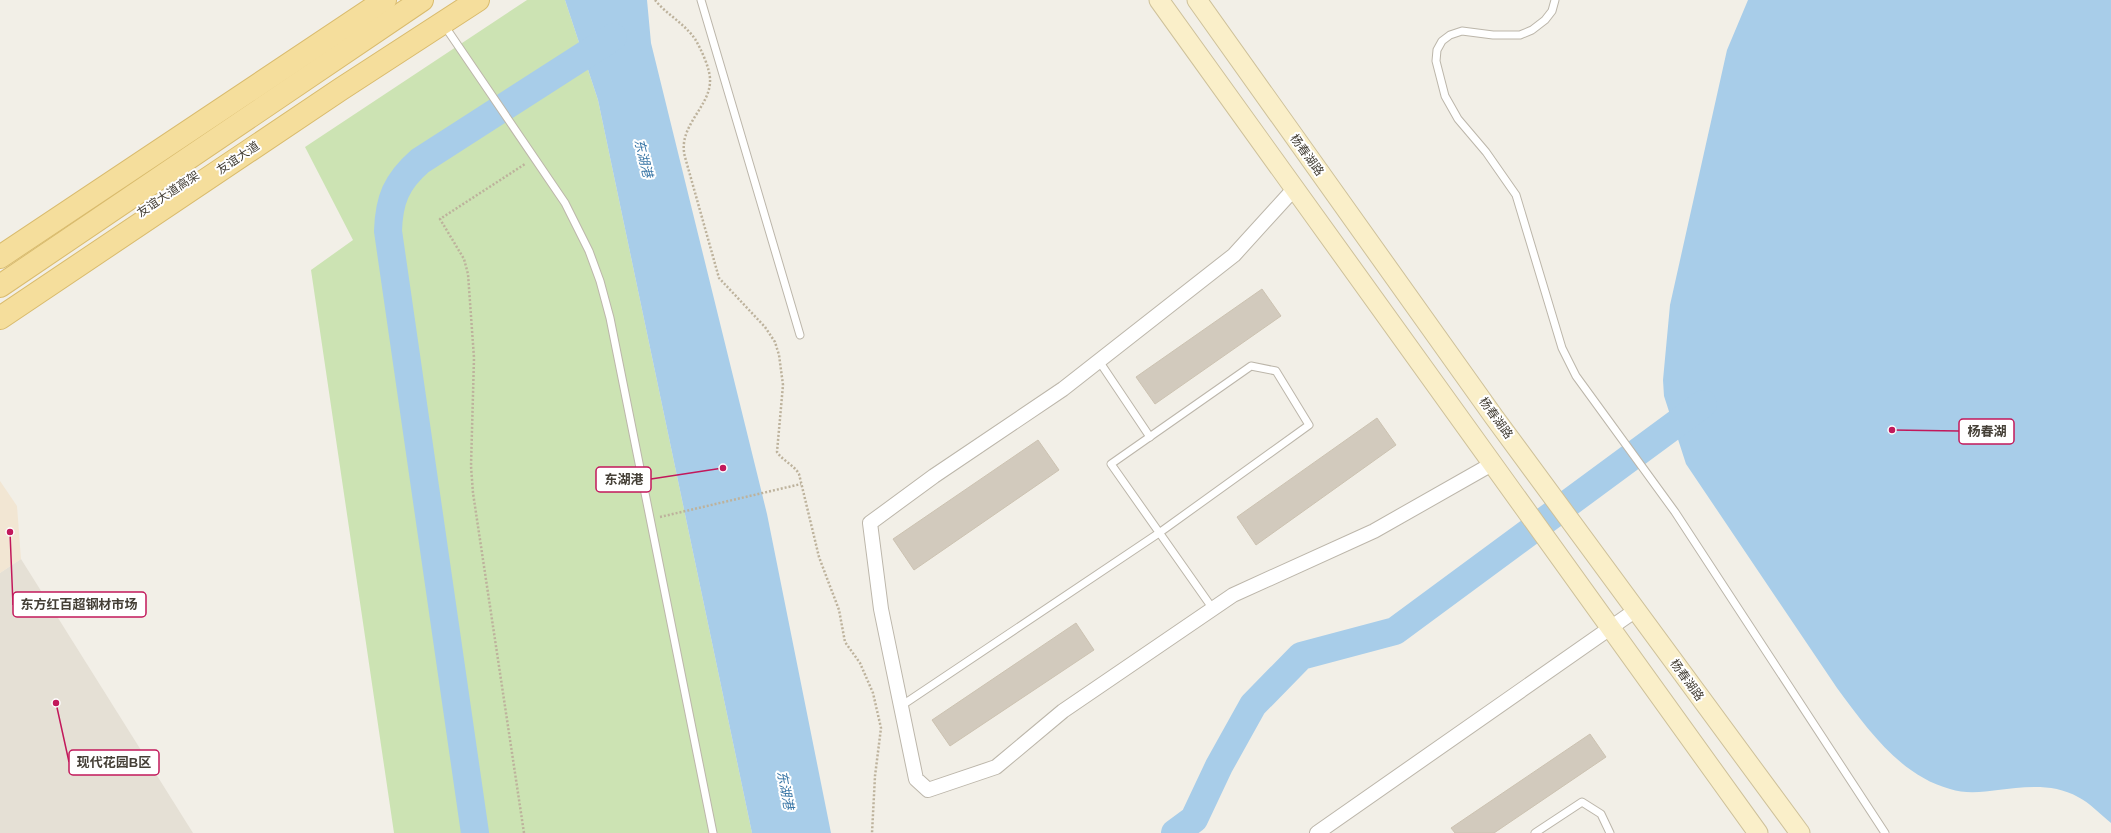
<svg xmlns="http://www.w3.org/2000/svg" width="2111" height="833" font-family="Helvetica,'Noto Sans SC',sans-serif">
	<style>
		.residential { fill: #e5e0d5 }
		.commercial { fill: #f2e6d3 }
		.green { fill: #cce3b3 }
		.water { fill: #a8cde9 }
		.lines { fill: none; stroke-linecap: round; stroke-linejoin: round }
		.river { stroke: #a8cde9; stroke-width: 28 }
		.building { fill: #d2cabd; stroke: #ccc2b1 }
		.lane-casing { stroke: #bcb6aa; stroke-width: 9 }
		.street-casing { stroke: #bcb6aa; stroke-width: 16 }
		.secondary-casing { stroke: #cec19a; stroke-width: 21 }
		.primary-casing { stroke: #d9bb6d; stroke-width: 24 }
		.path { stroke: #bdb29c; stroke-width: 2.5; stroke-dasharray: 2 2; stroke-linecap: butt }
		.lane { stroke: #fff; stroke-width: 7 }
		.street { stroke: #fff; stroke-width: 14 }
		.secondary { stroke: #faefc9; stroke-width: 19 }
		.primary { stroke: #f5de9c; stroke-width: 22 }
		.labels { text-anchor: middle; stroke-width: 4; stroke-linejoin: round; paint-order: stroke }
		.street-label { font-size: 12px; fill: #443f36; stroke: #fff }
		.water-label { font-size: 13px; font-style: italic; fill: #3976a6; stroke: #fff }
		.leader { fill: none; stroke: #c2185b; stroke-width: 1.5 }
		.callout-dot { fill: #c2185b; stroke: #fff; stroke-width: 1.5 }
		.callout { fill: #fff; stroke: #c2185b; stroke-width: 1.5 }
		.callout-label { font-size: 13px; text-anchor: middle; font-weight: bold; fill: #443f36 }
	</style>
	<rect width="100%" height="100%" fill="#f2efe7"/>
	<path class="residential" d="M21 559 193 833H0V573Z"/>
	<path class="commercial" d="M0 481 17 506 21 559 0 573Z"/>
	<path class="green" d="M527 0H565L598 100 752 833H394L311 270 353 240 305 147Z"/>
	<g class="water">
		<path d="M565 0H647L651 43 767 514 831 833H752L598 100Z"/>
		<path d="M1748 0H2111V823C2100 814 2090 803 2078 797 2053 783 2024 787 1998 790 1983 792 1965 794 1950 789 1899 775 1867 728 1837 688L1686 464 1664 396 1663 380 1670 305 1727 50Z"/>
	</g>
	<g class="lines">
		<g class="river">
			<path d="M475 833 388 231C389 200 396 182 420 161L613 37"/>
			<path d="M1175 833 1194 819 1219 766 1253 705 1301 656 1395 631 1703 404"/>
		</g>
	</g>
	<g class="building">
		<path d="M1262 289 1281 316 1155 404 1136 377Z"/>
		<path d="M1377 418 1396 445 1256 545 1237 517Z"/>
		<path d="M1038 440 1059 470 914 570 893 539Z"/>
		<path d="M1076 623 1094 650 950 746 932 720Z"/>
		<path d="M1590 734 1606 757 1494 833H1455L1451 828Z"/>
	</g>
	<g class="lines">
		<g class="lane-casing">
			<g id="lane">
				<path d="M701 0 800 335"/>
				<path d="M1555 0 1552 11 1545 20 1532 30 1520 35H1493L1462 31 1450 35 1442 41 1437 50 1436 61 1445 96 1458 119 1486 152 1516 195 1562 348 1576 376 1675 512 1885 833"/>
				<path d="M444 25 565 203 589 251 600 281 610 318 713 833"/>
				<path d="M1099 361 1150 437"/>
				<path d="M901 706 1159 533 1309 425 1276 371 1251 366 1111 464 1213 609"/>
				<path d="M1535 833 1582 802 1601 814 1610 833"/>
			</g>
		</g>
		<g class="street-casing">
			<g id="street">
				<path d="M1294 189 1234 255 1063 389 934 476 870 523 881 609 916 779 928 790 996 767 1063 711 1233 595 1374 531 1492 464"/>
				<path d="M1317 833 1636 610"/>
			</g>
		</g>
		<g class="secondary-casing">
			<g id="secondary">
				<path d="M1159 0 1758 833"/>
				<path d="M1197 0 1494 417 1800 833"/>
			</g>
		</g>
		<g class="primary-casing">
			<g id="primary">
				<path d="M0 257 385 0"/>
				<path d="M0 286 422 0"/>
				<path d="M0 318 341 89 478 0"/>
			</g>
		</g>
		<g class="path">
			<path d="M655 0C666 14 684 23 695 39 701 49 711 70 710 82 709 108 677 127 685 157L719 278 765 327 775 342 779 355 783 385 777 452C783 461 794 465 799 474L819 557 839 610 845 642 860 663 873 693 881 728 875 776 872 833"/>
			<path d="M660 517 801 484"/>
			<path d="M524 833 473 493 471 466 474 358 468 274 464 259 440 219 525 164"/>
		</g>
		<use href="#lane" class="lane"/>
		<use href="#street" class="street"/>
		<use href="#secondary" class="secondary"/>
		<use href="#primary" class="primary"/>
	</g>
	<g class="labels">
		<g class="street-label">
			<text transform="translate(1307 155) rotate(54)" y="4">杨春湖路</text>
			<text transform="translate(238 158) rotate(-34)" y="4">友谊大道</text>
			<text transform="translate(168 194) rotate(-34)" y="4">友谊大道高架</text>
			<text transform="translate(1496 418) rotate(54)" y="4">杨春湖路</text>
			<text transform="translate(1687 680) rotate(54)" y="4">杨春湖路</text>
		</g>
		<g class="water-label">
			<text transform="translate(644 158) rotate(76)" y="5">东湖港</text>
			<text transform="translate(786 790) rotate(79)" y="5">东湖港</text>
		</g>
	</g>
	<path class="leader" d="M1892 430L1959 431M723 468L651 479M10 532L13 605M56 703L69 762"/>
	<g class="callout-dot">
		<circle cx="1892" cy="430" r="4"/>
		<circle cx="723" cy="468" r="4"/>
		<circle cx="10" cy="532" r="4"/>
		<circle cx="56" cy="703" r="4"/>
	</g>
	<g class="callout">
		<rect x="1959" y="419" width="55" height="25" rx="4"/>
		<rect x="596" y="467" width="55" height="25" rx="4"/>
		<rect x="13" y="592" width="133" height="25" rx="4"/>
		<rect x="69" y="750" width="90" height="25" rx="4"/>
	</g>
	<g class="callout-label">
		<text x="1987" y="436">杨春湖</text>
		<text x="624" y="484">东湖港</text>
		<text x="79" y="609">东方红百超钢材市场</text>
		<text x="114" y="767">现代花园B区</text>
	</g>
</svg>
